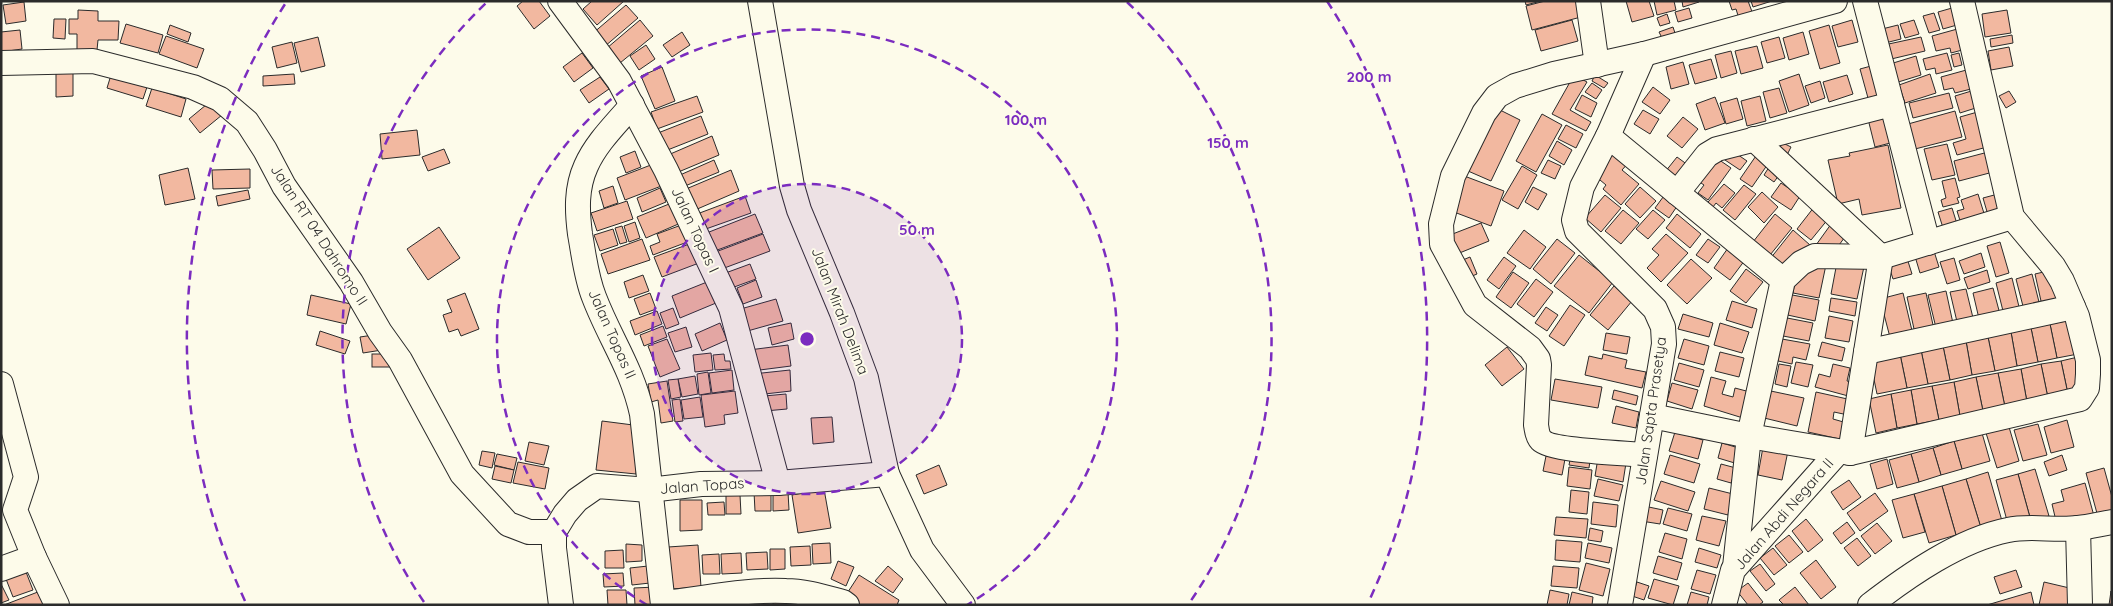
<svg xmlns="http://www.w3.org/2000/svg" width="2113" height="606" font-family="Quicksand,sans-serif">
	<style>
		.building { fill: #f2b8a0; stroke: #2b2b2b }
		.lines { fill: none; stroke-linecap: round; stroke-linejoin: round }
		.minor-casing { stroke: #2b2b2b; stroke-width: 26 }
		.minor { stroke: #fdfbea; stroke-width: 24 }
		.ring { fill: none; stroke: #7b2cbf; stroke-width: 2.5; stroke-dasharray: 9 6 }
		.labels { text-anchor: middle; stroke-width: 4; stroke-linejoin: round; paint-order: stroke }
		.street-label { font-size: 15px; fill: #2b2b2b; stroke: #fdfbea }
		.centre { fill: #7b2cbf; stroke: #fdfbea; stroke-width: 2.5 }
		.ring-label { font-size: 15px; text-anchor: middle; font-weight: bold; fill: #7b2cbf; stroke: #fdfbea; stroke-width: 4; stroke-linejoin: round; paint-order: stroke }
	</style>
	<rect width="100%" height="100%" fill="#fdfbea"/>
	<g class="building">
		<path d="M523 1H539L550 16 534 29 517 6Z"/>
		<path d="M592 1H624L597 25 583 9Z"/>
		<path d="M1525 1H1541L1526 5Z"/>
		<path d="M1545 1H1576L1581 17 1532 30 1526 6Z"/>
		<path d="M1626 1H1649L1654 16 1632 22Z"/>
		<path d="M1654 1H1674L1676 10 1657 15Z"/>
		<path d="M1682 1H1699V2L1683 7Z"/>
		<path d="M1729 1H1748L1754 17 1740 22 1736 9 1732 10Z"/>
		<path d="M1751 1H1772L1753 7Z"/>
		<path d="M24 2 26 21 6 24 3 5Z"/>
		<path d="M626 5 638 18 604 47 592 34Z"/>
		<path d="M1689 8 1692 18 1678 22 1675 12Z"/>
		<path d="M1952 8 1957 25 1943 29 1938 12Z"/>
		<path d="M78 10 98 11V21H119L118 40H98L97 50H77V34H69V19H78Z"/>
		<path d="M2007 10 2011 33 1985 37 1982 14Z"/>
		<path d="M1934 13 1940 30 1929 33 1923 16Z"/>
		<path d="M1667 14 1670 23 1660 26 1657 18Z"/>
		<path d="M54 19H66L65 39 53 38Z"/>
		<path d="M640 20 653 36 620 63 607 48Z"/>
		<path d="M1572 20 1578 41 1541 51 1535 30Z"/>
		<path d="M1852 20 1858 42 1838 47 1832 26Z"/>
		<path d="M1914 20 1919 34 1905 38 1900 24Z"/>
		<path d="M126 24 163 35 158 53 120 43Z"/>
		<path d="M170 25 191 33 188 42 167 34Z"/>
		<path d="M1829 25 1840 63 1820 69 1809 31Z"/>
		<path d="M1898 25 1901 39 1885 43 1882 29Z"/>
		<path d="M1673 27 1675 33 1662 38 1659 32Z"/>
		<path d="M1961 28 1966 49 1951 53 1950 48 1936 51 1932 36Z"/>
		<path d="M20 30 22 49 1 52V32Z"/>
		<path d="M682 32 690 45 672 57 663 45Z"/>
		<path d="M1803 32 1809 54 1789 60 1783 38Z"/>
		<path d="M2012 35 2013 43 1991 47 1990 39Z"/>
		<path d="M166 36 204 49 197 68 159 54Z"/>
		<path d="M318 37 325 66 301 72 294 43Z"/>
		<path d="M1779 37 1785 58 1767 63 1761 42Z"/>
		<path d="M1921 37 1925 51 1887 60 1884 45Z"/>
		<path d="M292 42 297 63 277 68 272 47Z"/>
		<path d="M646 45 655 59 639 70 630 56Z"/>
		<path d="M1757 46 1763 68 1741 74 1735 51Z"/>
		<path d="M2009 47 2013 66 1991 70 1988 51Z"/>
		<path d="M1731 51 1737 73 1721 78 1715 55Z"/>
		<path d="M582 53 593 68 574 82 563 67Z"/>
		<path d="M1947 53 1952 70 1936 74 1935 68 1926 70 1923 59Z"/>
		<path d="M1959 53 1962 65 1954 67 1951 55Z"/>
		<path d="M1916 56 1921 75 1895 83 1890 64Z"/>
		<path d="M1711 59 1717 78 1695 84 1689 65Z"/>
		<path d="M1683 62 1689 84 1671 89 1666 67Z"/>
		<path d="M1871 66 1879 95 1868 98 1860 69Z"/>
		<path d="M662 67 675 101 655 109 641 76Z"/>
		<path d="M1970 69 1975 88 1955 93 1953 88 1944 90 1941 77Z"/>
		<path d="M56 72H73V96L56 97Z"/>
		<path d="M294 74 295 84 263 86V76Z"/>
		<path d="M1799 74 1809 105 1789 112 1779 81Z"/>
		<path d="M1930 74 1936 93 1905 103 1899 85Z"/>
		<path d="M111 75 147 87 143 99 107 88Z"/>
		<path d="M1574 75 1587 82 1570 110 1591 122 1586 131 1552 114Z"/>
		<path d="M1595 75 1608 83 1604 88 1592 81Z"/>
		<path d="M1847 75 1853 94 1829 102 1823 82Z"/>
		<path d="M600 77 609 89 589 103 580 90Z"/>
		<path d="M1820 81 1825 98 1811 103 1805 86Z"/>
		<path d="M1592 83 1602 90 1596 99 1585 92Z"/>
		<path d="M1653 87 1670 100 1660 114 1642 102Z"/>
		<path d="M152 88 186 99 181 117 146 106Z"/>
		<path d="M1779 88 1787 113 1770 118 1763 92Z"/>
		<path d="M1978 89 1982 106 1960 113 1955 96Z"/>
		<path d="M2009 91 2016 102 2006 108 1999 96Z"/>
		<path d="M1949 93 1953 108 1913 118 1909 103Z"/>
		<path d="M1582 95 1597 103 1591 117 1575 109Z"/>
		<path d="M697 96 703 112 657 129 651 112Z"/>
		<path d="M1760 96 1766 121 1747 126 1741 101Z"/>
		<path d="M1715 97 1725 123 1705 130 1696 104Z"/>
		<path d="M1737 98 1743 119 1726 124 1720 103Z"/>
		<path d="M212 100 222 115 200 133 189 119Z"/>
		<path d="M1498 109 1520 120 1491 181 1468 171Z"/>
		<path d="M1643 110 1659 119 1650 134 1634 124Z"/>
		<path d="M1886 110 1894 142 1875 147 1867 115Z"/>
		<path d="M1955 111 1962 137 1915 149 1908 124Z"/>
		<path d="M1981 111 1991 146 1957 155 1953 143 1966 139 1960 117Z"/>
		<path d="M1542 114 1562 125 1536 172 1516 161Z"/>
		<path d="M701 116 708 134 665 151 658 133Z"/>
		<path d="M1683 117 1698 129 1682 148 1667 136Z"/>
		<path d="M1566 125 1583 134 1576 148 1558 139Z"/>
		<path d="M417 130 420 155 382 159 380 134Z"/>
		<path d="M712 136 719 155 676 173 668 155Z"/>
		<path d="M1773 138 1791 147 1785 159Z"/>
		<path d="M1557 141 1572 150 1564 165 1549 156Z"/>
		<path d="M1947 144 1955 175 1932 180 1924 149Z"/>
		<path d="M1888 145 1901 208 1862 215 1859 199 1838 204 1828 160 1850 156 1849 153Z"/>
		<path d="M1728 148 1747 161 1740 170 1722 158Z"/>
		<path d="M444 149 450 163 428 171 422 157Z"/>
		<path d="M1616 149 1630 161 1622 170 1639 184 1621 205 1603 189 1606 185 1594 175Z"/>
		<path d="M1760 150 1772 158 1752 187 1740 179Z"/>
		<path d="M635 151 641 167 626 173 620 157Z"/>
		<path d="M1992 151 1997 171 1959 181 1954 161Z"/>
		<path d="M1677 157 1692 168 1680 184 1665 172Z"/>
		<path d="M1715 157 1731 168 1708 200 1698 193 1704 185 1698 181Z"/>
		<path d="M714 160 719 172 685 186 680 175Z"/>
		<path d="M1548 160 1561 166 1555 179 1541 173Z"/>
		<path d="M656 163 664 185 625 200 617 178Z"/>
		<path d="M1771 164 1782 171 1774 182 1764 175Z"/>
		<path d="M1522 166 1537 175 1518 209 1502 200Z"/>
		<path d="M188 168 195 199 165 205 159 175Z"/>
		<path d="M250 169V188L213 189 212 170Z"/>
		<path d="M731 170 739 191 695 210 686 189Z"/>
		<path d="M1459 174 1504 191 1491 226 1446 209Z"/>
		<path d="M1955 178 1960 197 1957 198 1959 203 1943 207 1941 200 1946 198 1942 181Z"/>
		<path d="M1781 183 1800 196 1791 210 1771 197Z"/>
		<path d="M1724 184 1735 193 1722 208 1716 203 1713 207 1708 202Z"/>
		<path d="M1744 185 1756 194 1735 220 1723 210Z"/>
		<path d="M613 186 618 203 604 208 599 191Z"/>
		<path d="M1533 187 1547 194 1538 210 1525 202Z"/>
		<path d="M1640 187 1656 201 1640 218 1625 204Z"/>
		<path d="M660 188 666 202 642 212 637 198Z"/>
		<path d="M1669 189 1682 199 1669 218 1655 208Z"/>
		<path d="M248 190 250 199 218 206 216 196Z"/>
		<path d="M1762 192 1778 207 1764 223 1748 207Z"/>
		<path d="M1978 194 1987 223 1963 230 1957 211 1964 209 1961 200Z"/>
		<path d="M1998 194 2005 218 1990 222 1983 198Z"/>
		<path d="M1605 195 1621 208 1601 232 1585 218Z"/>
		<path d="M745 196 751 213 703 230 697 214Z"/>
		<path d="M627 201 633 219 597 231 591 213Z"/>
		<path d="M674 202 683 222 646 238 637 217Z"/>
		<path d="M1818 202 1833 213 1811 240 1797 229Z"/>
		<path d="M1952 208 1958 227 1944 231 1938 212Z"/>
		<path d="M1623 210 1639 223 1621 244 1605 231Z"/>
		<path d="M1653 210 1665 220 1648 239 1636 229Z"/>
		<path d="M755 214 763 233 712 252 704 234Z"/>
		<path d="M1677 214 1701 234 1690 248 1666 228Z"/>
		<path d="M1775 214 1792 228 1766 260 1749 247Z"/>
		<path d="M1834 220 1850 230 1831 256 1816 245Z"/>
		<path d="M635 222 640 238 629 242 624 226Z"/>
		<path d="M1481 223 1489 241 1457 254 1450 235Z"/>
		<path d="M684 224 690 241 653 255 650 246 660 242 657 234Z"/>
		<path d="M622 226 627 242 620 244 615 228Z"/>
		<path d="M439 227 460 258 428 280 407 249Z"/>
		<path d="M613 229 618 245 600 251 594 235Z"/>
		<path d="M1524 230 1546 247 1530 269 1507 253Z"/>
		<path d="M1793 230 1810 245 1787 273 1770 259Z"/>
		<path d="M763 234 770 251 719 270 713 253Z"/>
		<path d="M1666 234 1688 253 1661 282 1647 268 1659 255 1652 249Z"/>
		<path d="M642 239 650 260 608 274 601 254Z"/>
		<path d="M1557 239 1575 253 1551 284 1533 269Z"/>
		<path d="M1708 239 1720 247 1708 263 1696 255Z"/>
		<path d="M2000 242 2009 273 1996 277 1987 246Z"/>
		<path d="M692 243 699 263 662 277 654 257Z"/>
		<path d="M1728 248 1745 260 1730 280 1714 268Z"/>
		<path d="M1933 248 1939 267 1920 273 1914 253Z"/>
		<path d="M1981 253 1985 267 1964 274 1959 261Z"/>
		<path d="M1579 255 1613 282 1589 313 1554 286Z"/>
		<path d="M1906 255 1912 274 1893 279 1887 260Z"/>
		<path d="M1470 257 1477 274 1465 279 1458 262Z"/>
		<path d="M1504 257 1516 266 1499 289 1487 280Z"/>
		<path d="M1838 257 1865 262 1857 299 1831 294Z"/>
		<path d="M1954 258 1960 280 1947 284 1940 262Z"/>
		<path d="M1691 259 1712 278 1687 304 1667 285Z"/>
		<path d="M1827 260 1819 298 1793 293 1797 271Z"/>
		<path d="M750 264 756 279 726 290 720 275Z"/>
		<path d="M1746 269 1763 282 1746 303 1730 291Z"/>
		<path d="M1987 270 1990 282 1968 289 1964 278Z"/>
		<path d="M2052 270 2060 305 2043 310 2035 274Z"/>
		<path d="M1513 272 1529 283 1511 308 1496 297Z"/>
		<path d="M2032 274 2041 310 2025 314 2016 279Z"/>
		<path d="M643 275 649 291 629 298 624 282Z"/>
		<path d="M2012 278 2021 315 2005 319 1996 283Z"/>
		<path d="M1536 279 1553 292 1534 317 1517 304Z"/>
		<path d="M756 280 762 297 743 304 737 288Z"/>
		<path d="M707 282 716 303 680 318 672 296Z"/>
		<path d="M1614 286 1632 301 1608 330 1590 315Z"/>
		<path d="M1993 288 2001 318 1980 323 1973 293Z"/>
		<path d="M1966 289 1974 322 1958 326 1950 292Z"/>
		<path d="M1946 291 1954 328 1937 332 1928 295Z"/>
		<path d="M465 293 479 329 461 336 458 329 449 332 443 315 452 312 447 300Z"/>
		<path d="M650 293 656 309 640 315 634 299Z"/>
		<path d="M1903 293 1914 339 1892 345 1880 299Z"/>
		<path d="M1926 293 1935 334 1916 338 1907 297Z"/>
		<path d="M1787 294 1819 300 1815 321 1783 314Z"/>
		<path d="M311 295 351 304 346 324 307 315Z"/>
		<path d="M1831 298 1857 302 1855 316 1829 311Z"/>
		<path d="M776 299 783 321 744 332 737 310Z"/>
		<path d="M1732 301 1757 309 1752 328 1726 320Z"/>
		<path d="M1570 305 1585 315 1564 346 1549 336Z"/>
		<path d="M1546 307 1558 315 1547 331 1535 323Z"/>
		<path d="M673 308 679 324 666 329 660 313Z"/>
		<path d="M657 311 662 324 635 335 630 321Z"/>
		<path d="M1683 314 1713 323 1709 337 1678 329Z"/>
		<path d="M1829 316 1853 321 1849 342 1825 338Z"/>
		<path d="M1782 317 1813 323 1809 341 1778 335Z"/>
		<path d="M2072 320 2078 354 2057 358 2050 324Z"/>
		<path d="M720 323 727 340 702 351 695 334Z"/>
		<path d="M791 323 794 339 772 345 768 328Z"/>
		<path d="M1720 323 1749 332 1742 353 1714 345Z"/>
		<path d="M2050 324 2057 358 2038 362 2031 328Z"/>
		<path d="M663 326 667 337 644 346 640 335Z"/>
		<path d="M686 327 692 347 675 352 668 333Z"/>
		<path d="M2031 328 2038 362 2017 366 2011 332Z"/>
		<path d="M320 331 350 341 345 354 316 345Z"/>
		<path d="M2011 332 2017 366 1995 371 1988 337Z"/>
		<path d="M1606 333 1630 337 1627 354 1603 350Z"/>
		<path d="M380 334 382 350 363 353 360 337Z"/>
		<path d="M1988 337 1995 371 1972 375 1966 341Z"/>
		<path d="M667 339 680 369 660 377 648 346Z"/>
		<path d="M1684 339 1709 346 1704 365 1678 358Z"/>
		<path d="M1782 339 1810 344 1806 360 1793 357 1792 364 1778 361Z"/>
		<path d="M1966 341 1972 375 1950 380 1943 346Z"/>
		<path d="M1822 342 1845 348 1842 361 1818 356Z"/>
		<path d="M788 345 791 366 752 371 749 350Z"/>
		<path d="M1943 346 1950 380 1928 384 1921 350Z"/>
		<path d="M1507 347 1524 369 1502 386 1485 365Z"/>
		<path d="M1921 350 1928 384 1907 388 1900 354Z"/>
		<path d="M1720 352 1744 358 1739 377 1715 371Z"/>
		<path d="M711 353 713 370 695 372 693 355Z"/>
		<rect x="372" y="354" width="21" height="13"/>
		<path d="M724 354 725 361H730L731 369 715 370 713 355Z"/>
		<path d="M1603 354 1627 360 1625 368 1646 372 1642 388 1585 375 1589 356 1602 359Z"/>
		<path d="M1900 354 1907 388 1877 394 1870 360Z"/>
		<path d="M2078 357 2085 391 2068 394 2061 361Z"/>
		<path d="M2061 361 2068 394 2048 398 2041 364Z"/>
		<path d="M1796 362 1813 365 1808 387 1791 383Z"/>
		<path d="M1679 363 1704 370 1699 387 1674 380Z"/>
		<path d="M1779 364 1791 366 1787 387 1775 384Z"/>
		<path d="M1833 364 1850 368 1847 381 1856 383 1852 397 1815 387 1819 374 1830 377Z"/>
		<path d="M2041 364 2048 398 2027 402 2021 369Z"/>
		<path d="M2021 369 2027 402 2005 407 1998 373Z"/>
		<path d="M732 370 734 390 712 393 709 373Z"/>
		<path d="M790 370 791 391 756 395 753 374Z"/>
		<path d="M708 372 711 393 699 395 697 374Z"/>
		<path d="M1998 373 2005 407 1983 411 1976 377Z"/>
		<path d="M695 376 698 394 682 397 678 379Z"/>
		<path d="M1711 377 1726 381 1722 394 1733 397 1735 388 1750 392 1743 418 1704 406Z"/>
		<path d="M1976 377 1983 411 1960 416 1954 382Z"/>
		<path d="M678 379 681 397 671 399 668 380Z"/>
		<path d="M1555 379 1602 387 1598 408 1551 400Z"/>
		<path d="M667 381 673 421 661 423 658 400 651 402 648 384Z"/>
		<path d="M1954 382 1960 416 1939 420 1932 386Z"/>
		<path d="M1672 383 1698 390 1692 409 1667 401Z"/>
		<path d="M1932 386 1939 420 1917 424 1911 390Z"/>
		<path d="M1614 390 1638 396 1636 405 1612 399Z"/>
		<path d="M1766 390 1804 398 1797 426 1760 417Z"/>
		<path d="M1911 390 1917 424 1897 428 1891 394Z"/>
		<path d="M735 391 738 413 724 415 725 424 705 427 701 395Z"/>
		<path d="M1816 392 1852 400 1848 415 1834 412 1833 419 1847 423 1844 440 1808 432Z"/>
		<path d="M786 394 787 409 765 411 764 396Z"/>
		<path d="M1891 394 1897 428 1876 433 1869 399Z"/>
		<path d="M700 397 703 417 684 419 681 400Z"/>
		<path d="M680 399 683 421 675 422 672 400Z"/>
		<path d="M1616 406 1639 412 1636 428 1612 423Z"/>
		<path d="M832 417 834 442 813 444 811 418Z"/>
		<path d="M2067 420 2074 447 2051 453 2044 427Z"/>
		<path d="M602 421 641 426 636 474 596 470Z"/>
		<path d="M2038 424 2047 455 2023 461 2014 430Z"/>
		<path d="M2009 427 2019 461 1997 468 1986 433Z"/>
		<path d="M1675 432 1703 440 1698 459 1669 451Z"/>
		<path d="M1982 433 1990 461 1962 469 1954 441Z"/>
		<path d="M1954 441 1962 469 1941 475 1933 448Z"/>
		<path d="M529 442 549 446 544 465 525 461Z"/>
		<path d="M1722 443 1742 449 1738 464 1718 458Z"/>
		<path d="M1763 447 1788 451 1782 480 1758 475Z"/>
		<path d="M1933 448 1941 475 1919 482 1911 454Z"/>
		<path d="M1572 450 1591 453 1589 468 1569 465Z"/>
		<path d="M482 451 495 453 492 468 479 465Z"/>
		<path d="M497 454 517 458 514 470 494 465Z"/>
		<path d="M1911 454 1919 482 1897 488 1889 460Z"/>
		<path d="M1670 455 1700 464 1694 483 1664 474Z"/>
		<path d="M2062 455 2067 470 2049 476 2044 462Z"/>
		<path d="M1546 456 1565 459 1562 475 1543 471Z"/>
		<path d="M1598 458 1626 463 1623 482 1595 476Z"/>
		<path d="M1887 459 1893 484 1877 489 1870 464Z"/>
		<path d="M518 462 549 468 545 489 513 483Z"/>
		<path d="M1721 464 1736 468 1731 483 1717 479Z"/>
		<path d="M939 465 947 485 924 494 916 475Z"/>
		<path d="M495 466 514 470 511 483 492 479Z"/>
		<path d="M1569 467 1592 470 1590 489 1567 486Z"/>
		<path d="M2104 468 2112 497V513L2098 517 2086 473Z"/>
		<path d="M2035 469 2049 516 2031 521 2018 474Z"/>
		<path d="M1988 472 2002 521 1981 528 1966 479Z"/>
		<path d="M2018 474 2031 521 2009 528 1996 480Z"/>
		<path d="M1598 479 1623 485 1619 501 1594 496Z"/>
		<path d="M1966 479 1981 528 1956 535 1942 486Z"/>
		<path d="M1849 480 1861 497 1843 510 1831 492Z"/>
		<path d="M1661 481 1695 492 1688 511 1654 500Z"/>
		<path d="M2085 483 2094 516 2056 521 2052 504 2064 501 2061 490Z"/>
		<path d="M1942 486 1956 535 1929 543 1914 494Z"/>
		<path d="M1709 488 1733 494 1728 515 1704 509Z"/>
		<path d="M824 489 831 528 798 533 792 495Z"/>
		<path d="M1571 490 1589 492 1587 514 1569 512Z"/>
		<path d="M754 492H771V511H755Z"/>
		<path d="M773 492H788L789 510 773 511Z"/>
		<path d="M1875 493 1888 511 1860 531 1847 513Z"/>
		<path d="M1914 494 1925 532 1903 538 1892 500Z"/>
		<path d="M726 495H740L741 514H726Z"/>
		<path d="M680 500H702V530L680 531Z"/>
		<path d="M724 502 725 515H708L707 503Z"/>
		<path d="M1593 502 1618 505 1616 527 1591 524Z"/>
		<path d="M1644 506 1663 510 1660 524 1641 521Z"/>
		<path d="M1668 508 1692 514 1687 531 1663 524Z"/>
		<path d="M1702 516 1726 521 1719 546 1696 540Z"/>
		<path d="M1556 517 1588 519 1586 538 1554 535Z"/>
		<path d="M1806 519 1823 540 1808 552 1792 531Z"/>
		<path d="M1847 522 1855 533 1841 544 1833 533Z"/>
		<path d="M1877 523 1892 541 1875 554 1861 536Z"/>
		<path d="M1590 528 1603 531 1601 542 1588 540Z"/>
		<path d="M1665 533 1687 539 1682 559 1659 552Z"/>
		<path d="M1789 535 1803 552 1789 563 1775 546Z"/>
		<path d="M1857 538 1871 556 1858 566 1844 548Z"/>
		<path d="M1556 540 1582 542 1580 562 1555 560Z"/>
		<path d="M830 543 831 563 813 564 812 544Z"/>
		<path d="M1588 543 1612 548 1609 563 1585 558Z"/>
		<path d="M626 544 642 545V561L626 562Z"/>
		<path d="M698 545 701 587 671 589 668 547Z"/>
		<path d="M810 546 811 565 791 566 790 547Z"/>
		<path d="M1699 548 1721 555 1717 568 1695 562Z"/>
		<path d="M1773 548 1787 565 1774 575 1760 558Z"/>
		<path d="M770 549H785V569L770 570Z"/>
		<path d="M623 550 624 568H605V551Z"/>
		<path d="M767 552 768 569 747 570 746 553Z"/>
		<path d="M741 553 742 573 722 574 721 554Z"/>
		<path d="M719 554 720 574H703L702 555Z"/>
		<path d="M1658 556 1682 563 1677 580 1653 573Z"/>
		<path d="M1816 560 1836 587 1821 599 1800 573Z"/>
		<path d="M838 561 854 567 846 586 831 579Z"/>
		<path d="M1586 563 1610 569 1603 596 1579 590Z"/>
		<path d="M1760 564 1775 584 1766 591 1750 571Z"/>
		<path d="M648 566 650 583 632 585 630 568Z"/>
		<path d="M888 566 903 579 893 593 875 581Z"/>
		<path d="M1553 566 1579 568 1577 588 1551 586Z"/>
		<path d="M1697 570 1716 575 1710 594 1691 589Z"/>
		<path d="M2016 570 2022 587 2000 594 1994 577Z"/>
		<path d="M26 572 33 590 13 597 6 579Z"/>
		<path d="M623 573 624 586 604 587 603 574Z"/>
		<path d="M859 575 899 600 897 605H861L846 595Z"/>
		<path d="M1654 579 1679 586 1673 605 1648 598Z"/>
		<path d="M1637 582 1649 586 1644 600 1632 596Z"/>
		<path d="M2044 582 2078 590 2074 605H2039Z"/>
		<path d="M1748 583 1763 602 1759 605H1748L1737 591Z"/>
		<path d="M1 584 9 600 1 603Z"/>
		<path d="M656 587V605H635L634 588Z"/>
		<path d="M1795 587 1809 605H1784L1779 600Z"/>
		<path d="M43 590 49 605H4Z"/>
		<path d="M607 590H626L627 605H608Z"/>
		<path d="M1550 590 1569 594 1567 605H1547Z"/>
		<path d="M2111 591 2112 605H2109Z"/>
		<path d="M1572 592 1593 597 1592 605H1569Z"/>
		<path d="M1691 592 1709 597 1707 605H1687Z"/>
		<path d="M2031 592 2034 605H1987Z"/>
		<path d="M791 602V605H773V603Z"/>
	</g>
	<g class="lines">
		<g class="minor-casing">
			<g id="minor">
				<path d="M560 1 619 81 666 170 731 308 778 483"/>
				<path d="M760 1 792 186 799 210 842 313 866 378 887 474 922 550 963 605"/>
				<path d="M1588 1 1597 65"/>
				<path d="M1865 1 1928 243"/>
				<path d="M1 63 93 61 193 87 220 99 247 122 265 150 284 186 351 282 380 332 400 360 462 474 508 524 529 532H554"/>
				<path d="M632 105C616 124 596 143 586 166 576 188 577 211 580 234 584 256 586 277 594 297 610 339 632 368 642 414L663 605"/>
				<path d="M1608 136 1783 280"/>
				<path d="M1754 139 1881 257"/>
				<path d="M1677 193 1707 155 1717 149 1892 104"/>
				<path d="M1866 352 2073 307"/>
				<path d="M1 384 26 477 15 510 34 557 57 605"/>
				<path d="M1652 416 1749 436 1850 453 2080 399 2087 388 2088 374V360L2077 316 2062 281 2053 266 2012 217 1962 1"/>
				<path d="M1850 453 1881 257"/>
				<path d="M1645 455C1626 453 1551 451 1541 440 1537 436 1537 430 1536 425L1539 365 1538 359 1530 348 1475 305 1442 244 1441 224 1453 176 1484 113 1497 96 1515 86 1554 74 1644 54 1835 1"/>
				<path d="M2078 528 2080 605"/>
				<path d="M1735 567 1749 436 1783 280 1801 263 1815 256 1881 257 2012 217"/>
				<path d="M1 569 34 557"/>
				<path d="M663 603C703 599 745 589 786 591 805 591 824 597 843 602L847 605"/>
				<path d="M561 605 554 548V532L565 514 577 500 597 486 649 490 701 484 778 483 887 474"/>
				<path d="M1620 605 1664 344 1663 327 1655 309 1577 231 1574 220 1582 187 1608 136 1644 54"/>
				<path d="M1724 605 1733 570 1838 452"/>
				<path d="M1870 605C1909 575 1959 540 2008 530 2030 525 2055 531 2078 528 2089 527 2100 524 2112 522"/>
			</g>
		</g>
		<use href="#minor" class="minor"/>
	</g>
	<circle cx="807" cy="339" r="155" fill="#7b2cbf" fill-opacity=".12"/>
	<g class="ring">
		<circle cx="807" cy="339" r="155"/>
		<path d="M647 605A310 310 0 1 1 967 605"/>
		<path d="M424 602A465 465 0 0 1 487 2M1127 2A465 465 0 0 1 1190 602"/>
		<path d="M245 601A620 620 0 0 1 287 1M1327 1A620 620 0 0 1 1369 601"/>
	</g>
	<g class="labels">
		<g class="street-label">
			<text transform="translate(695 230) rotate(65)" y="5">Jalan Topas I</text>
			<text transform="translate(319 235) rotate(57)" y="5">Jalan RT 04 Dahromo II</text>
			<text transform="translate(840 311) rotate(69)" y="5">Jalan Mirah Delima</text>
			<text transform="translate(612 334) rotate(66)" y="5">Jalan Topas II</text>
			<text transform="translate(1651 411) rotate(-82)" y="5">Jalan Sapta Prasetya</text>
			<text transform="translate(702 486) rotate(-4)" y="5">Jalan Topas</text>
			<text transform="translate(1784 514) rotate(-49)" y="5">Jalan Abdi Negara II</text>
		</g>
	</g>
	<circle cx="807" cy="339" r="8" class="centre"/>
	<g class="ring-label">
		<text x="1369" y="82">200 m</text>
		<text x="1026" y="125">100 m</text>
		<text x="1228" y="148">150 m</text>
		<text x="917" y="235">50 m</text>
	</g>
	<rect width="2113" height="606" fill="none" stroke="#2b2b2b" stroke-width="5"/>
</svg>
